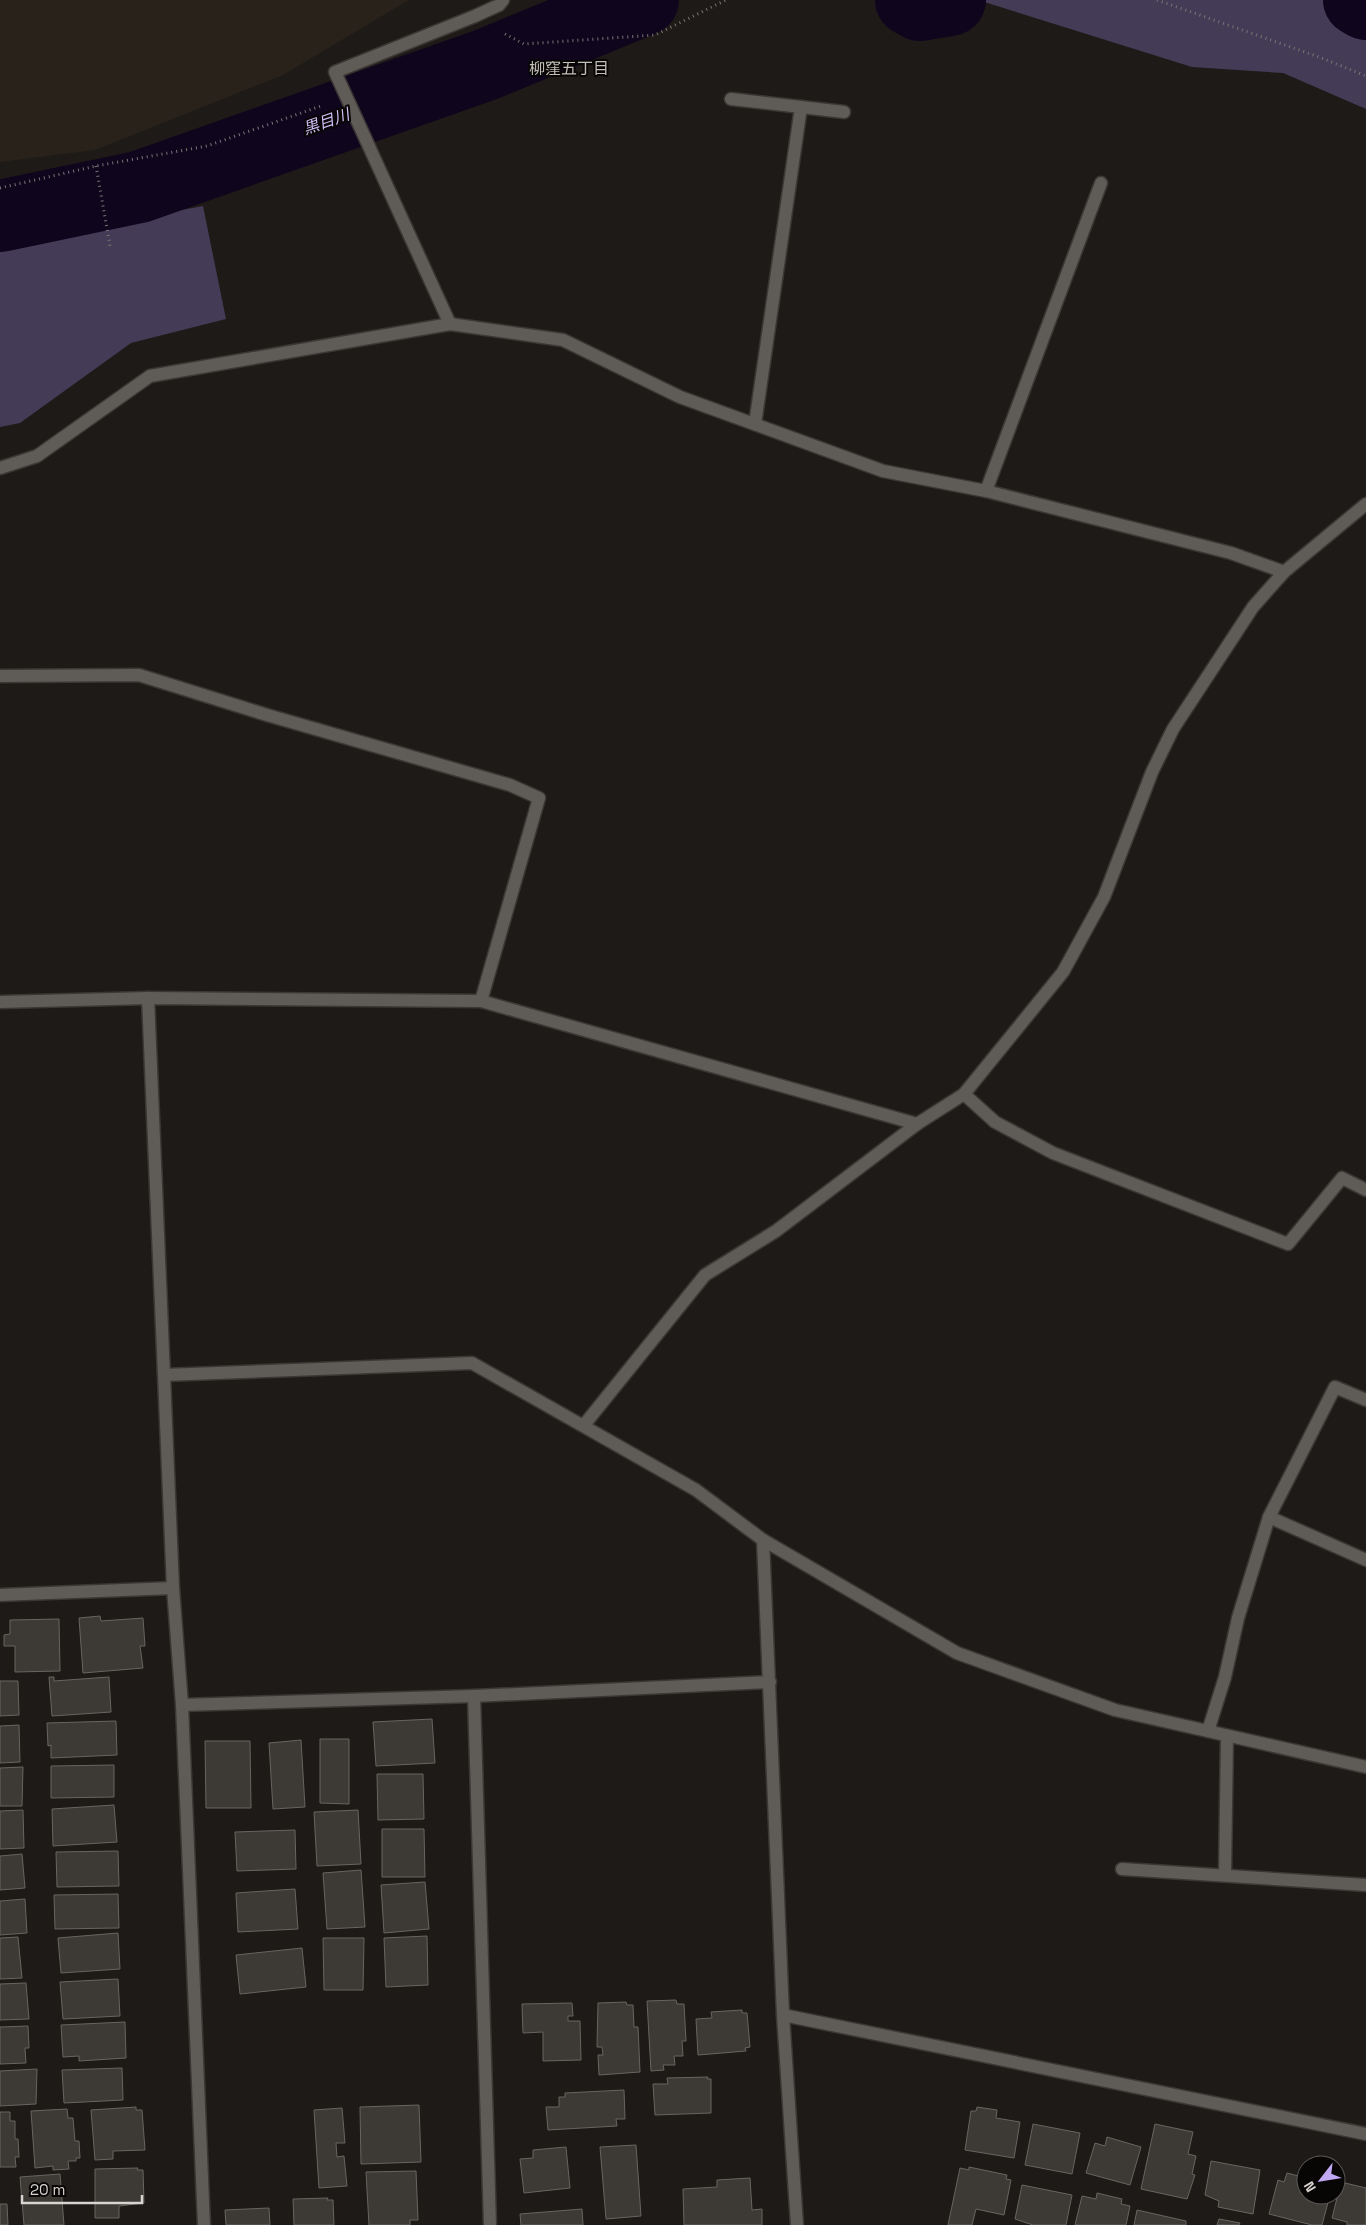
<svg xmlns="http://www.w3.org/2000/svg" width="1366" height="2225" font-family="'Space Grotesk','Noto Sans JP',sans-serif">
	<style>
		.built { fill: #29221a }
		.green { fill: #443b57 }
		.lines { fill: none; stroke-linecap: round; stroke-linejoin: round }
		.river { stroke: #0f051d; stroke-width: 72 }
		.building { fill: #3d3a36; stroke: #686460 }
		.service-casing { stroke: #3a3735; stroke-width: 15 }
		.minor-casing { stroke: #3a3735; stroke-width: 15 }
		.path { stroke: #797673; stroke-width: 3; stroke-dasharray: 1 4; stroke-linecap: butt }
		.service { stroke: #5f5b57; stroke-width: 12 }
		.minor { stroke: #5f5b57; stroke-width: 12 }
		.labels { text-anchor: middle; stroke-width: 4; stroke-linejoin: round; paint-order: stroke }
		.neighbourhood-label { font-size: 16px; fill: #c3beba; stroke: #070605 }
		.water-label { font-size: 16px; font-style: italic; fill: #d0bdf7; stroke: #070605 }
	</style>
	<rect width="100%" height="100%" fill="#1e1a17"/>
	<path class="built" d="M0 0H409L283 75 95 150 0 162Z"/>
	<g class="green">
		<path d="M978 0H1366V109L1283 73 1192 67Z"/>
		<path d="M203 206 226 319 131 343 20 423 0 427V244Z"/>
	</g>
	<g class="lines">
		<g class="river">
			<path d="M911 0 920 5 950 0"/>
			<path d="M1359 0 1366 4"/>
			<path d="M0 216 139 187 485 65 643 0"/>
		</g>
	</g>
	<g class="building">
		<path d="M100 1616 101 1621 143 1618 145 1646H140L143 1668 83 1673 79 1618Z"/>
		<path d="M59 1619 60 1671 15 1672V1646H4V1635L10 1634V1620Z"/>
		<path d="M49 1677H54V1681L109 1677 111 1712 52 1716Z"/>
		<path d="M0 1681H18L19 1715 0 1716Z"/>
		<path d="M432 1719 435 1763 376 1766 373 1722Z"/>
		<path d="M116 1721 117 1755 51 1758V1745L48 1746 47 1723Z"/>
		<path d="M19 1725 20 1762 0 1763V1726Z"/>
		<path d="M320 1739H349V1804L320 1803Z"/>
		<path d="M301 1740 305 1807 273 1809 269 1743Z"/>
		<path d="M205 1741H250L251 1808H206Z"/>
		<path d="M114 1765V1797L51 1798V1766Z"/>
		<path d="M23 1767 22 1806H0V1768Z"/>
		<path d="M377 1774H423L424 1819 378 1820Z"/>
		<path d="M114 1805 117 1842 53 1846 52 1809Z"/>
		<path d="M23 1810 24 1848 0 1849V1811Z"/>
		<path d="M358 1810 361 1864 317 1866 314 1812Z"/>
		<path d="M382 1829H424L425 1877H382Z"/>
		<path d="M295 1830 296 1869 237 1871 235 1832Z"/>
		<path d="M118 1851 119 1886 57 1887 56 1852Z"/>
		<path d="M22 1854 25 1888 0 1890V1856Z"/>
		<path d="M361 1870 365 1927 327 1929 323 1873Z"/>
		<path d="M425 1882 429 1929 384 1933 381 1885Z"/>
		<path d="M295 1889 298 1929 238 1932 236 1893Z"/>
		<path d="M118 1894 119 1928 55 1929 54 1895Z"/>
		<path d="M25 1899 27 1933 0 1935V1901Z"/>
		<path d="M118 1933 120 1969 61 1973 58 1938Z"/>
		<path d="M427 1936 428 1985 386 1987 384 1938Z"/>
		<path d="M18 1937 22 1978 0 1979V1938Z"/>
		<path d="M323 1938H364L363 1990H324Z"/>
		<path d="M302 1948 306 1987 240 1994 236 1955Z"/>
		<path d="M118 1979 120 2016 63 2019 60 1982Z"/>
		<path d="M26 1983 29 2019 0 2020V1984Z"/>
		<path d="M676 2000 677 2004H684L686 2041H682L683 2056H674L675 2065H663L664 2070 651 2071 647 2001Z"/>
		<path d="M626 2002 627 2005H633L634 2027H638L640 2072 599 2075 598 2055H603L602 2047H597L598 2003Z"/>
		<path d="M572 2003 573 2016H568V2021H580L581 2060 543 2061V2032L523 2033 522 2004Z"/>
		<path d="M742 2010V2013H747L750 2047 745 2048 746 2051 698 2055 696 2019 712 2018 711 2012Z"/>
		<path d="M125 2022 126 2058 79 2061V2056L63 2057 61 2025Z"/>
		<path d="M28 2026 29 2048H25L26 2063 0 2064V2027Z"/>
		<path d="M122 2068 123 2100 64 2103 62 2070Z"/>
		<path d="M37 2069 36 2104 0 2106V2071Z"/>
		<path d="M708 2077 707 2079H711V2113L655 2115 653 2084H668L667 2078Z"/>
		<path d="M624 2090 625 2119H616L617 2126 548 2130 546 2107H559V2097H565V2093Z"/>
		<path d="M419 2105 421 2162 361 2164 360 2107Z"/>
		<path d="M136 2107V2110H142L145 2150 113 2151V2159L95 2160 91 2110Z"/>
		<path d="M977 2107 997 2110 996 2118 1020 2122 1014 2158 965 2150 971 2111H976Z"/>
		<path d="M342 2108 345 2143H336L337 2157 344 2156 347 2186 319 2188 314 2110Z"/>
		<path d="M67 2109 68 2118H73L75 2141H79L80 2158H76V2161H68L69 2169 53 2170V2166L35 2168 31 2111Z"/>
		<path d="M0 2112H10V2121H15V2139H18L19 2157H15L16 2167H0Z"/>
		<path d="M1033 2124 1080 2133 1072 2174 1025 2165Z"/>
		<path d="M1155 2124 1193 2132 1188 2154 1196 2156 1192 2174 1195 2175 1187 2199 1141 2189Z"/>
		<path d="M1107 2137 1141 2147 1130 2185 1086 2173 1095 2143 1105 2146Z"/>
		<path d="M636 2145 641 2216 606 2219 600 2147Z"/>
		<path d="M566 2147 570 2188 524 2193 520 2159 533 2158V2150Z"/>
		<path d="M1211 2161 1260 2170 1253 2214 1218 2207 1219 2201 1205 2195Z"/>
		<path d="M969 2167 1007 2175 1006 2179 1011 2180 1004 2215 976 2209 972 2225H948L960 2168 969 2170Z"/>
		<path d="M138 2168 137 2170H143L144 2203 119 2206V2218H95V2169Z"/>
		<path d="M416 2171 418 2220H410V2225H369L366 2172Z"/>
		<path d="M1287 2173 1306 2178V2195H1330L1322 2225H1312L1269 2214 1278 2180 1284 2182Z"/>
		<path d="M60 2174 64 2225H24L20 2177Z"/>
		<path d="M750 2178 752 2210 762 2209V2225H684L683 2189 717 2187V2180Z"/>
		<path d="M1341 2182 1366 2188V2225H1347V2222L1332 2218Z"/>
		<path d="M1022 2185 1072 2195 1066 2225H1033L1015 2219Z"/>
		<path d="M1097 2193 1122 2199 1121 2204 1130 2206 1126 2225H1075L1082 2196 1096 2199Z"/>
		<path d="M328 2198 327 2200H333L334 2225H294L293 2199Z"/>
		<path d="M0 2204H7L8 2225H0Z"/>
		<path d="M269 2208 270 2225H226L225 2210Z"/>
		<path d="M582 2209 583 2225H521L520 2214Z"/>
		<path d="M1137 2210 1186 2221V2225H1134Z"/>
		<path d="M1219 2219 1240 2223 1239 2225H1217Z"/>
	</g>
	<g class="lines">
		<g class="service-casing">
			<g id="service">
				<path d="M964 1094 995 1122 1053 1153 1288 1244 1342 1178 1366 1190"/>
				<path d="M1122 1869 1366 1885"/>
				<path d="M1225 1874 1227 1736"/>
			</g>
		</g>
		<g class="minor-casing">
			<g id="minor">
				<path d="M731 99 801 107 755 424"/>
				<path d="M801 107 844 112"/>
				<path d="M450 324 335 72 475 16 499 5 503 0"/>
				<path d="M0 468 37 456 150 376 450 324 563 340 680 397 883 471 986 491 1231 553 1284 572"/>
				<path d="M986 491 1101 183"/>
				<path d="M0 676 139 675 267 715 510 785 539 798 481 1001"/>
				<path d="M148 998 173 1588 182 1705 204 2225"/>
				<path d="M0 1002 148 998 481 1001 917 1124"/>
				<path d="M164 1375 472 1363 696 1490 763 1540 957 1653 1115 1710 1366 1767"/>
				<path d="M584 1425 705 1275 776 1231 917 1124 964 1094 1063 972 1104 897 1152 772 1173 729 1253 607 1284 572 1366 504"/>
				<path d="M1269 1517 1366 1560"/>
				<path d="M763 1540 783 2015 797 2225"/>
				<path d="M0 1595 173 1588"/>
				<path d="M474 1696 490 2225"/>
				<path d="M182 1705 474 1696 770 1682"/>
				<path d="M1208 1731 1225 1677 1238 1618 1269 1517 1335 1387 1366 1400"/>
				<path d="M783 2015 1366 2134"/>
			</g>
		</g>
		<g class="path">
			<path d="M1157 0 1319 57 1366 76"/>
			<path d="M505 34 524 44 655 35 726 0"/>
			<path d="M96 166 110 246"/>
			<path d="M0 188 96 166 207 146 321 106"/>
		</g>
		<use href="#service" class="service"/>
		<use href="#minor" class="minor"/>
	</g>
	<g class="labels">
		<g class="neighbourhood-label">
			<text x="569" y="74">柳窪五丁目</text>
		</g>
		<g class="water-label">
			<text transform="translate(326 121) rotate(-19)" y="6">黒目川</text>
		</g>
	</g>
	<g transform="translate(1321 2180) rotate(239)"><circle r="24" fill="#070605" stroke="#5a5857"/>
	<path d="M0-4L9 19L0 12L-9 19Z" fill="#c1a8f3"/>
	<text y="-8" font-size="14" font-weight="bold" text-anchor="middle" fill="#d7d4d2">N</text>
	</g>
	<path d="M22 2195v8h120v-8" fill="none" stroke="#d7d4d2" stroke-width="2.5"/>
	<text x="30" y="2195" font-size="15" fill="#d7d4d2" stroke="#070605" stroke-width="4" paint-order="stroke">20 m</text>
</svg>
